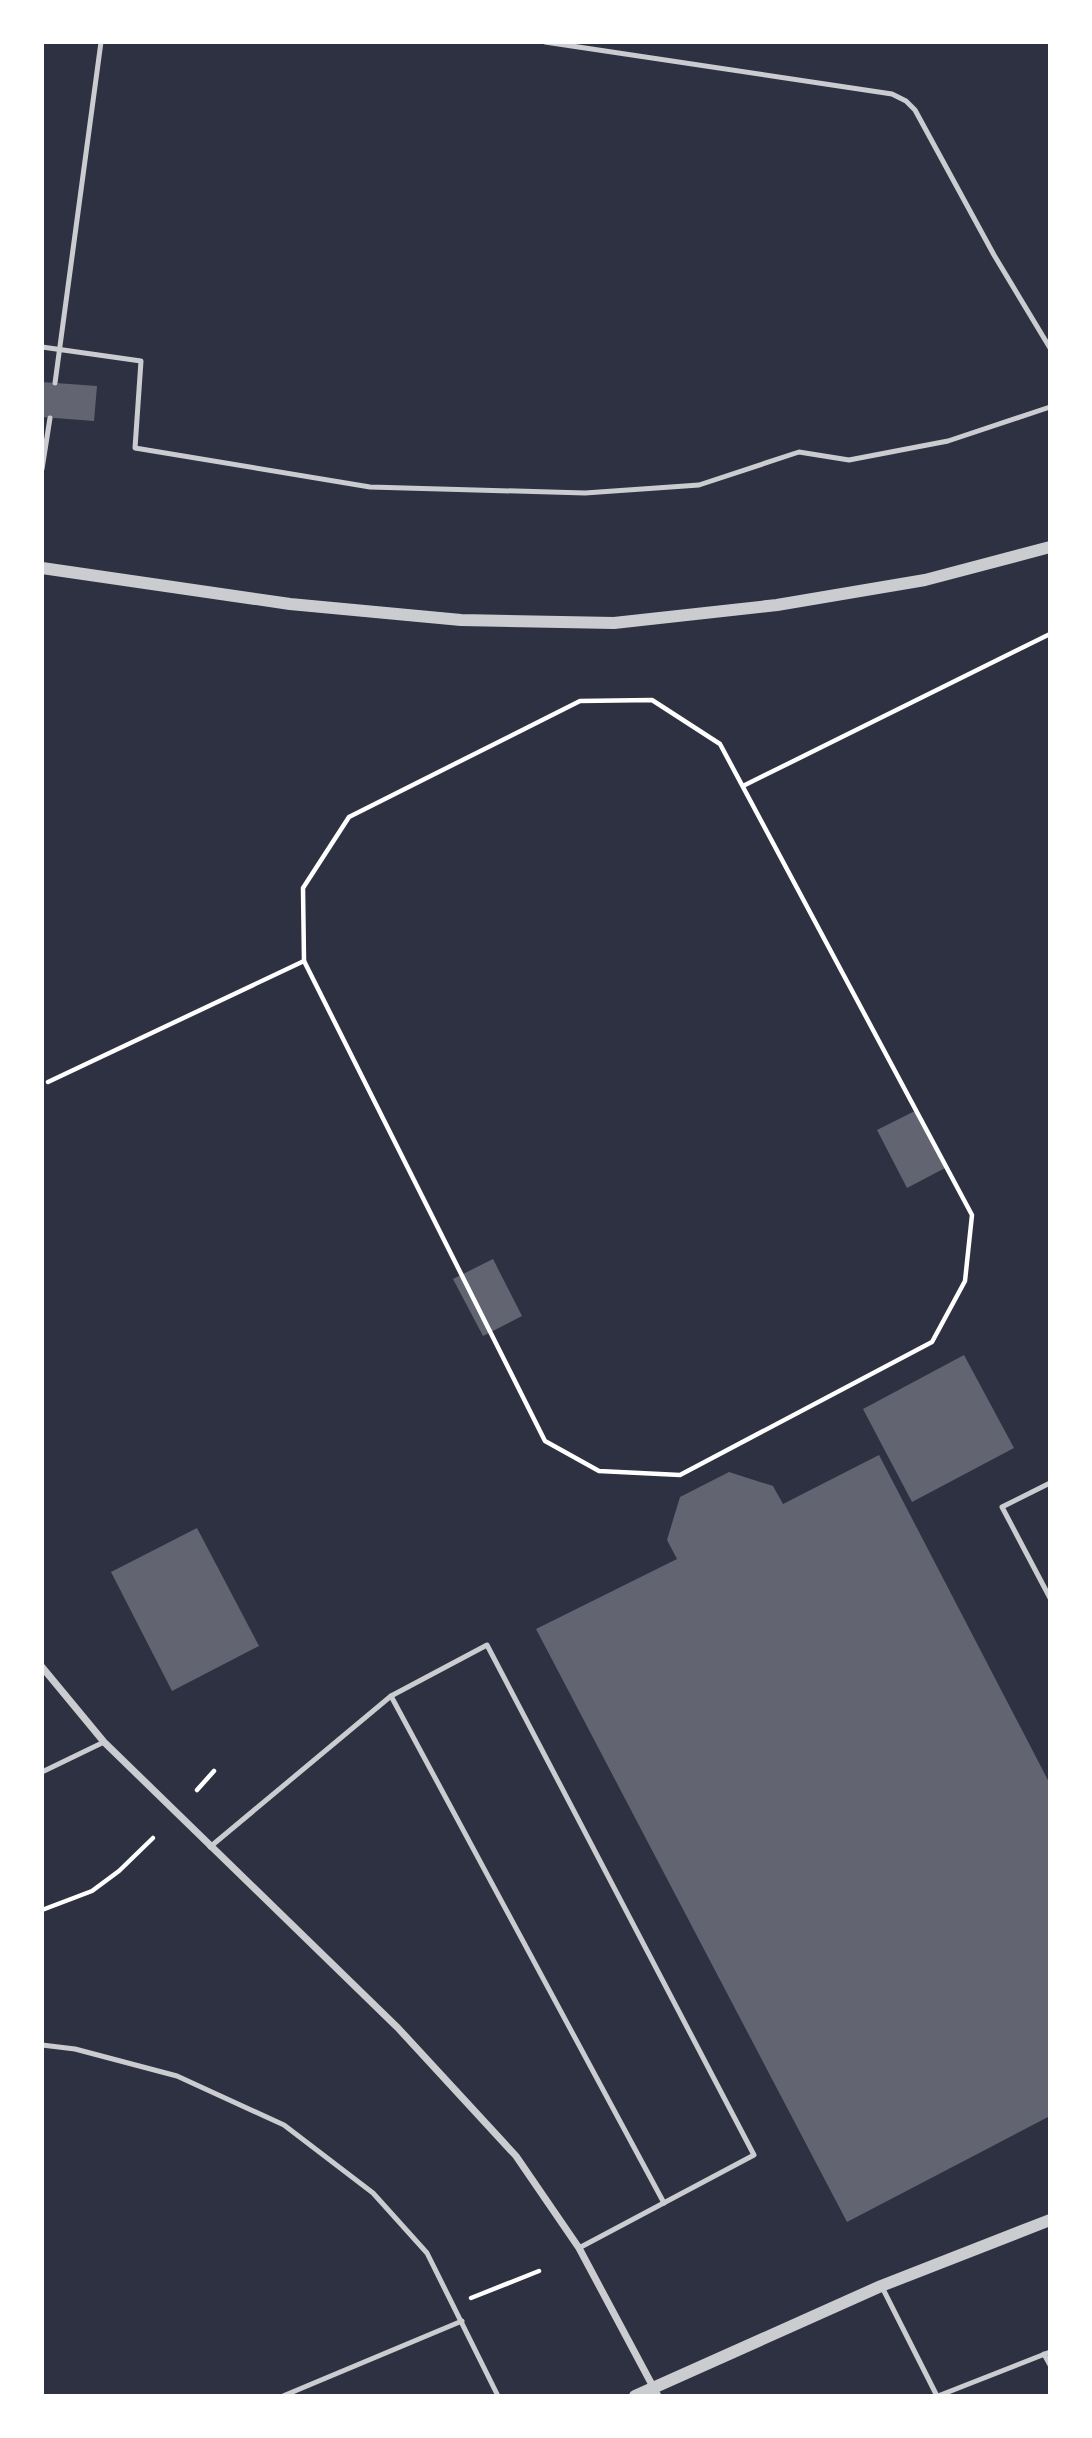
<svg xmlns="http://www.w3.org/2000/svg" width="1092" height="2438" font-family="Rubik,sans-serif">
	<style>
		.building { fill: #626471 }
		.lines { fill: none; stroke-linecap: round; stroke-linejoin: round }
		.path { stroke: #fff; stroke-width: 4.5 }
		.service { stroke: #caccd0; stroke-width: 5 }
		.minor { stroke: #caccd0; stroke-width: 7 }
		.tertiary { stroke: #caccd0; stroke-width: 12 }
	</style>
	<rect width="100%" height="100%" fill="#2d3142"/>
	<g class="building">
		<path d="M42 382 97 386 94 421 42 417Z"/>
		<path d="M917 1110 947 1167 907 1188 877 1130Z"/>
		<path d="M493 1259 522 1316 483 1336 453 1279Z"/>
		<path d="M964 1355 1014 1448 912 1502 863 1409Z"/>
		<path d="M879 1455 1050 1784V2116L847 2222 536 1629 677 1559 667 1540 680 1497 729 1472 773 1486 783 1504Z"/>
		<path d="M197 1528 259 1646 172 1691 111 1572Z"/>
	</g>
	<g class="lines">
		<g class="path">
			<path d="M652 700 720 744 972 1215 965 1281 932 1342 680 1475 599 1471 545 1441 304 961 303 888 349 817 580 701Z"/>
			<path d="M743 786 1050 634"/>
			<path d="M48 1082 304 961"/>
			<path d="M197 1790 214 1771"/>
			<path d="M42 1910 92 1891 119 1871 153 1838"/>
			<path d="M471 2298 539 2271"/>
		</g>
		<g class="service">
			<path d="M545 42 892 94 906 101 915 110 994 255 1050 348"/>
			<path d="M42 347 141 361 135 448 370 487 585 493 699 485 799 452 849 460 948 441 1050 407"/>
			<path d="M55 383 101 42"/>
			<path d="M42 469 50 418"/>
			<path d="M1050 1483 1002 1507 1050 1598"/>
			<path d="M391 1696 664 2203"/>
			<path d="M42 1772 104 1742"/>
			<path d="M210 1847 391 1696 487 1645 754 2155 579 2248"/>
			<path d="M42 2045 75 2049 177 2076 284 2125 373 2193 427 2253 498 2396"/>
			<path d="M882 2287 937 2396"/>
			<path d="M1044 2354 1050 2365"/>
			<path d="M283 2396 462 2321"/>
			<path d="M938 2396 1050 2352"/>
		</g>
		<path class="minor" d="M42 1667 104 1742 398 2028 516 2156 579 2248 658 2396"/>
		<g class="tertiary">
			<path d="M42 568 290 604 461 620 614 623 777 605 925 580 1050 547"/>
			<path d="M635 2396 881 2286 1050 2220"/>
		</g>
	</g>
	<rect width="1092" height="2438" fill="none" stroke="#ffffff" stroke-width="88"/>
</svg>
